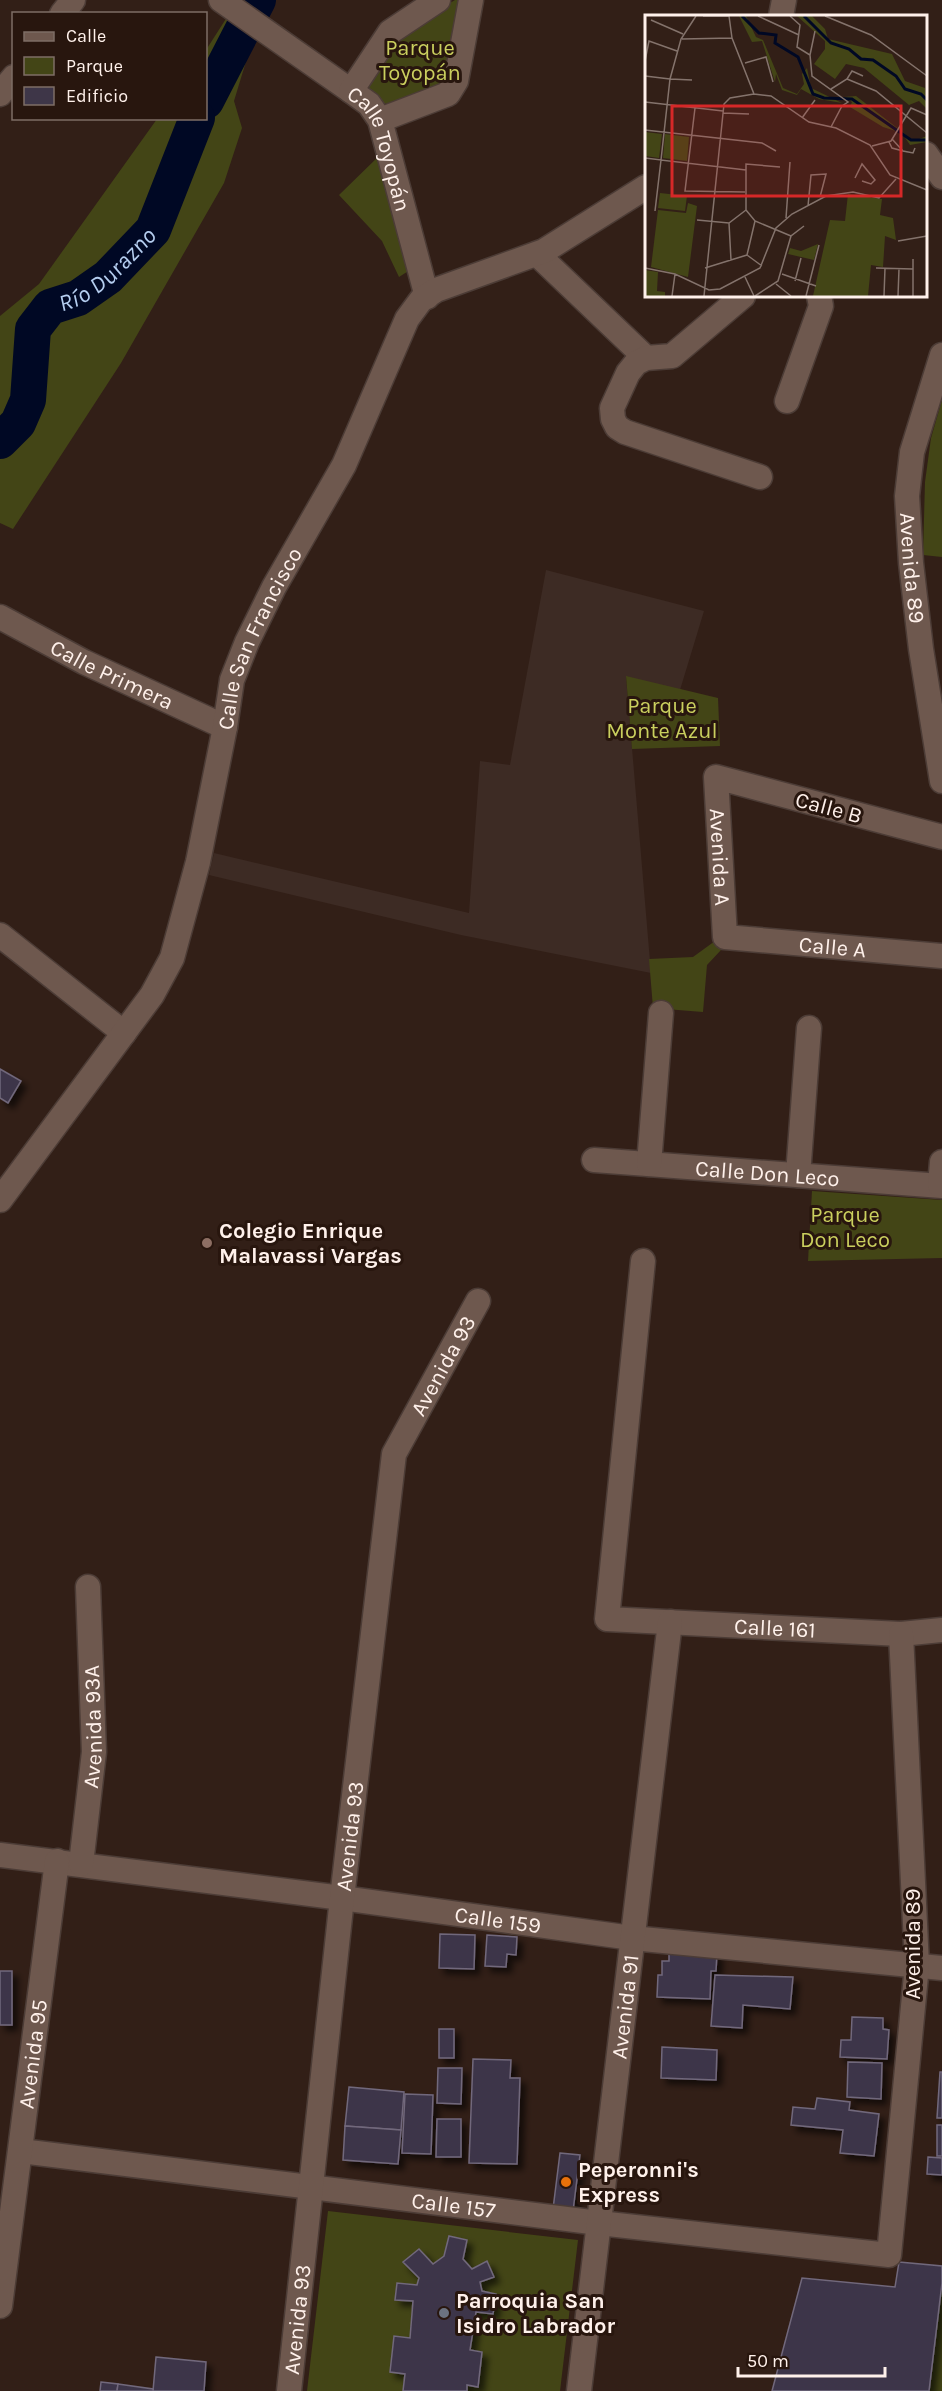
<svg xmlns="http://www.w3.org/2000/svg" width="942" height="2391" font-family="Karla,sans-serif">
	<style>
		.industrial { fill: #3d2b24 }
		.green { fill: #434516 }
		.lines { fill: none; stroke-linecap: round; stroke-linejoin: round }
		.river { stroke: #000824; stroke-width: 36 }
		.building { fill: #3e3648; stroke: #71687c; stroke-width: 1.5; filter: url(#shadow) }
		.street-casing { stroke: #4c3c36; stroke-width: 27 }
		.street { stroke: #6e584e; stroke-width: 24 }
		.education-dot { fill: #8d6e63; stroke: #28160e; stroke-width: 2 }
		.food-dot { fill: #e8710a; stroke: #28160e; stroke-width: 2 }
		.worship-dot { fill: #6b7280; stroke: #28160e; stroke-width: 2 }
		.labels { text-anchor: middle; stroke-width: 6; stroke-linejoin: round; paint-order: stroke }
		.park-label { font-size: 22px; fill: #cacf5e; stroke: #28160e }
		.street-label { font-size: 22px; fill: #fff1eb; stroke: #28160e }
		.poi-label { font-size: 22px; font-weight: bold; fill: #fff1eb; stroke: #28160e; text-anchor: start }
		.water-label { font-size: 24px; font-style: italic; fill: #b4cdef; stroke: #28160e }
		.inset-river { fill: none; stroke: #000824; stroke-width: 3 }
		.inset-road { fill: none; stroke: #84736c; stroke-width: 1.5 }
		.view { fill: #d62828; fill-opacity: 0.15; stroke: #d62828; stroke-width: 3 }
		.inset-edge { fill: none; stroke: #fff1eb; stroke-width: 3 }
	</style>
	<defs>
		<filter id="shadow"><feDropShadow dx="5.5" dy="5.5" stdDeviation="3" flood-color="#0009"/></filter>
	</defs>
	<rect width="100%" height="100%" fill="#321f17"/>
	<path class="industrial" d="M546 570 704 611 680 690 626 677 651 973 461 935 209 875 214 853 469 913 480 761 510 765Z"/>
	<g class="green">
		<path d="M238 0H275L251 45 234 101 242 128 224 183 121 363 13 529 0 523V316L39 284 157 119 206 118V50Z"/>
		<path d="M455 0H468L447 85 385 104 366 86 394 37Z"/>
		<path d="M379 156 413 268 399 277 382 241 339 195Z"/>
		<path d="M942 400V557L923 555 925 482 931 438Z"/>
		<path d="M626 676 718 698 720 746 632 749Z"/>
		<path d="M715 941 721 950 707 965 703 1012 653 1008 649 959 693 957Z"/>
		<path d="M812 1191 942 1200V1258L808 1261Z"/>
		<path d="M328 2211 578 2240 560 2391H467V2385L479 2386 482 2352 470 2350 476 2312 493 2314 496 2294 482 2291 480 2282 494 2277 487 2261 472 2269 463 2259 467 2240 449 2236 444 2256 433 2264 419 2249 403 2262 419 2278 417 2285 397 2283 395 2299 413 2301 410 2338 394 2336 390 2371 405 2374 403 2391H307Z"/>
		<path d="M942 2283V2391H929Z"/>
	</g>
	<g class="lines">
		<g class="river">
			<path d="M206 101 258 0"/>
			<path id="s1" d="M0 441 18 423 28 400 33 329 50 307 78 298 108 277 153 230 197 118"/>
		</g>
	</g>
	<g class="building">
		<path d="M0 1069 21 1081 8 1103 0 1098Z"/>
		<path d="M440 1934 475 1935 474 1969 439 1968Z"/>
		<path d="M487 1935 517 1937 516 1955 507 1954 506 1967 485 1966Z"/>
		<path d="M669 1953H717L716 1971H711L710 1999 657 1997 658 1975H662V1961H669Z"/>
		<rect x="0" y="1971" width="12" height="54"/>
		<path d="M715 1975 793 1977 790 2009 743 2005 742 2028 711 2026Z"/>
		<path d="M852 2017 883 2018V2029L889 2030 887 2059 840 2057 841 2040H851Z"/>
		<rect x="439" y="2029" width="15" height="29"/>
		<path d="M662 2047 717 2050 716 2080 661 2078Z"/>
		<path d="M473 2059 511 2060 510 2078H520L517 2164 469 2163Z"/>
		<path d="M848 2062 882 2063 881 2099 847 2097Z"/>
		<path d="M438 2068H462L461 2104 437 2103Z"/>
		<path d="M940 2072H942V2118H937Z"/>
		<path d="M349 2087 404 2092 401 2130 345 2126Z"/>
		<path d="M405 2094 433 2095 431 2154 402 2153Z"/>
		<path d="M817 2098 850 2102 849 2110 879 2114 874 2156 840 2153 843 2130 791 2125 793 2107 815 2109Z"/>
		<path d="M437 2119H461V2157H436Z"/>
		<rect x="937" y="2125" width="5" height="31"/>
		<path d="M345 2126 401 2130 398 2164 343 2160Z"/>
		<path d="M560 2153 580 2155 573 2211 553 2209Z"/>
		<path d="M928 2157 942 2158V2175L927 2174Z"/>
		<path d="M449 2236 467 2240 463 2259 472 2269 487 2261 494 2277 480 2282 482 2291 496 2294 493 2314 476 2312 470 2350 482 2352 478 2387 467 2385V2391H403L405 2374 390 2372 394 2336 410 2338 413 2301 395 2300 397 2283 417 2285 419 2278 403 2262 419 2249 433 2264 444 2256Z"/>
		<path d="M899 2262 942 2266V2283L929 2391H772L802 2278 895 2287Z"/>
		<path d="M156 2357 206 2362 204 2391H153Z"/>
		<path d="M101 2382 118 2384 117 2391H100Z"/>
		<path d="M118 2384 153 2389V2391H117Z"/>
	</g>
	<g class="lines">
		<g class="street-casing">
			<g id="street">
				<path id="s2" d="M221 0 351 91 369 104 380 120 427 297"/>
				<path d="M62 14 73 0"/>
				<path d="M781 16 784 0"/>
				<path d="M351 91 390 32 438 0"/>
				<path d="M0 94 14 77"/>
				<path d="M380 120 448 94 456 81 471 0"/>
				<path d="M926 154 942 177"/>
				<path d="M537 254 646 358"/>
				<path d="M743 296 672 356 646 358 636 363 628 373 612 408 613 419 617 427 625 432 760 477"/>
				<path id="s3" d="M942 355 912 452 907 496 911 563 921 649 942 781"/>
				<path d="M787 401 821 306 819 296"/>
				<path id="s4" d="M0 617 84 662 225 727"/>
				<path id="s5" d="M942 837 716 777 725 937 942 956"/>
				<path d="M0 935 124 1033"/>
				<path id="s6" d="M594 1160 942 1186"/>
				<path d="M649 1164 661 1013"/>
				<path d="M798 1175 809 1028"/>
				<path d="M940 1185 942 1162"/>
				<path id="s7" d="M0 1200 152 995 172 958 198 862 225 727 232 680 247 642 274 587 344 465 407 319 421 300 436 290 544 251 646 187"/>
				<path id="s8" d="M643 1261 607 1619 901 1634 942 1630"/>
				<path id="s9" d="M0 1855 342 1898 632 1938 942 1968"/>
				<path id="s10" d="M81 1864 94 1752 88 1587"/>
				<path id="s11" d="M21 2151 599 2223 889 2255 917 1965 901 1634"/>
				<path id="s12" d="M0 2306 57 1861"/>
				<path id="s13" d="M289 2391 342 1898 394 1454 478 1301"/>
				<path id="s14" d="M579 2391 670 1622"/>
			</g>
		</g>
		<use href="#street" class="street"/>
	</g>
	<circle class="education-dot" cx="207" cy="1243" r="6"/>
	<circle class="food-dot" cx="566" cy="2182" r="6"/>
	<circle class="worship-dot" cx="444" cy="2313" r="6"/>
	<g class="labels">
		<g class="park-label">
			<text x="420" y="55">Parque<tspan x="420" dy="25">Toyopán</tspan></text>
			<text x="662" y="713">Parque<tspan x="662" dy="25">Monte Azul</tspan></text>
			<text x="845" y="1222">Parque<tspan x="845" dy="25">Don Leco</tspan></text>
		</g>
		<g class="street-label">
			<text dy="8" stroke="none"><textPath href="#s2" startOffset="226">Calle Toyopán</textPath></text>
			<text dy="8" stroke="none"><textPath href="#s3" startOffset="218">Avenida 89</textPath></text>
			<text dy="8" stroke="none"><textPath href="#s7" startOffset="630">Calle San Francisco</textPath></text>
			<text dy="8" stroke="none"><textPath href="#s4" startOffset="126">Calle Primera</textPath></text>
			<text transform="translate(829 807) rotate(15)" y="8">Calle B</text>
			<text dy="8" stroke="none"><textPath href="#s5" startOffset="314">Avenida A</textPath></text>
			<text dy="8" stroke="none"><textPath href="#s5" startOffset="502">Calle A</textPath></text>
			<text dy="8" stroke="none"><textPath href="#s6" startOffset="174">Calle Don Leco</textPath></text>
			<text dy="8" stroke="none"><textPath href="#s13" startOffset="1044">Avenida 93</textPath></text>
			<text dy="8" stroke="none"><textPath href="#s8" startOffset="528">Calle 161</textPath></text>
			<text dy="8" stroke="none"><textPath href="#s10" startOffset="138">Avenida 93A</textPath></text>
			<text dy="8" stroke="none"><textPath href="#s13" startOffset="558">Avenida 93</textPath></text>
			<text dy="8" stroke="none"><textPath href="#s9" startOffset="502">Calle 159</textPath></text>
			<text transform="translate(912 1944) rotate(-90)" y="8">Avenida 89</text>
			<text dy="8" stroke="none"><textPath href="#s14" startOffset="387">Avenida 91</textPath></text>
			<text dy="8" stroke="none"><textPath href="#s12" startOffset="254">Avenida 95</textPath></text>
			<text dy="8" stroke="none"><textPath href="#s11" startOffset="436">Calle 157</textPath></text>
			<text dy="8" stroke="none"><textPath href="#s13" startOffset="72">Avenida 93</textPath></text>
		</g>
		<g class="poi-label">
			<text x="219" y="1238">Colegio Enrique<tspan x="219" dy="25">Malavassi Vargas</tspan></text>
			<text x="578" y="2177">Peperonni's<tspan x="578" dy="25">Express</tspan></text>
			<text x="456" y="2308">Parroquia San<tspan x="456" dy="25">Isidro Labrador</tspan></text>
		</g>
		<g class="water-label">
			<text dy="8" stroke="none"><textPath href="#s1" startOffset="219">Río Durazno</textPath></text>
		</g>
	</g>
	<g transform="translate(645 15)">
		<rect width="282" height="282" fill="#321f17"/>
		<path d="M94 1H101L111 22 118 25 138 73 152 79 159 69 157 59 162 53 166 73 197 88 174 84 156 74 152 80 137 75 131 59 130 67 117 26 107 27ZM152 1H167L180 14 183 24 247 39 260 66 280 73 282 94 274 86 264 90 219 53 201 49 190 64 169 49 180 34V26ZM211 81 269 126 282 121V127L265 130 257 118 238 112 205 92 207 87 199 82ZM0 117 17 119 14 143 0 141ZM20 119 44 122 42 146 18 143ZM15 178 42 181 40 196 13 193ZM203 179 237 184 235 200 248 203 251 225 240 221 238 252 226 250 223 281H168L185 205 200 206ZM43 188 52 191 43 262 6 252 13 195 41 198ZM173 229 169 245 143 239 145 233 156 236ZM0 255 13 257 12 276 20 277V281H0Z" fill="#434516"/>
		<path class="inset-river" d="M97 1 114 18 131 20 130 28 153 42 168 79 179 83 207 84 266 125H282M159 1 186 28 204 34 216 44 228 45 251 61 260 74 276 79 282 85"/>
		<path class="inset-road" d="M58 1H84L87 23M113 1 154 20M145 1 155 10 152 32 165 40 167 61 203 87 197 91 186 112M180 1 226 20 282 61M6 5 38 19M37 24 87 23 109 79 126 81 164 107 191 113 225 130 245 160 282 175M165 40 170 16M0 46 4 26 32 36M100 48 121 42 128 67M0 61 25 64M25 64 47 65M202 64 231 76 282 118M186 74 202 64 207 56 218 61M0 87 78 96M50 93 40 176 100 177M78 98 104 99M157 103 170 85M0 115 117 128 131 136M247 124 258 136 268 138 270 133M244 127 247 133 258 136M227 131 246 126 266 93 282 100M0 143 16 145 25 64 36 24 51 1M210 163 217 149 230 165 226 169 217 166M163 191 166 160 181 159 175 182M101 195V149L135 152M101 195 110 206 146 221M10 196 16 145 101 155M141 203 145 147M52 205 84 208 101 195M84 208 86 245M253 226 282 221M102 240 110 206M102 240 117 251M268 244V281M0 253 30 259 64 275 75 274 115 253 131 213 147 199 181 181 208 177 234 183 251 164M60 253 102 240M231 253 268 254M137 259 171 271M100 262 109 281M150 266 156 243M131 269 146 281M27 281 30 259M59 281 79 89 85 83 109 79M110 281 133 266 146 221 159 211M161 281 174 230M239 281 240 253M253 281 254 254"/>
		<path class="view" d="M27 91H256V181H27Z"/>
		<rect width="282" height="282" class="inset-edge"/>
	</g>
	<rect x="12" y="12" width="195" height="108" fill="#28160e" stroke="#7e6e66" stroke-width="1.5"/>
	<rect x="24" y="32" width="30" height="9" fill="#6e584e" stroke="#7e6e66" stroke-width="1.5"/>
	<text x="66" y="42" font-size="18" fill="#fff1eb">Calle</text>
	<rect x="24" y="57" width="30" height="18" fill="#434516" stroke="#7e6e66" stroke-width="1.5"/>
	<text x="66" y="72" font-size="18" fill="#fff1eb">Parque</text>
	<rect x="24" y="87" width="30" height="18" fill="#3e3648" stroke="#7e6e66" stroke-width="1.5"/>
	<text x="66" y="102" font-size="18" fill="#fff1eb">Edificio</text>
	<path d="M738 2367v9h147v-9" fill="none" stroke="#fff1eb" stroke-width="3"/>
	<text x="747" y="2367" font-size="18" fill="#fff1eb" stroke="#28160e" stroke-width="4.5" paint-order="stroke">50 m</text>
</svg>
